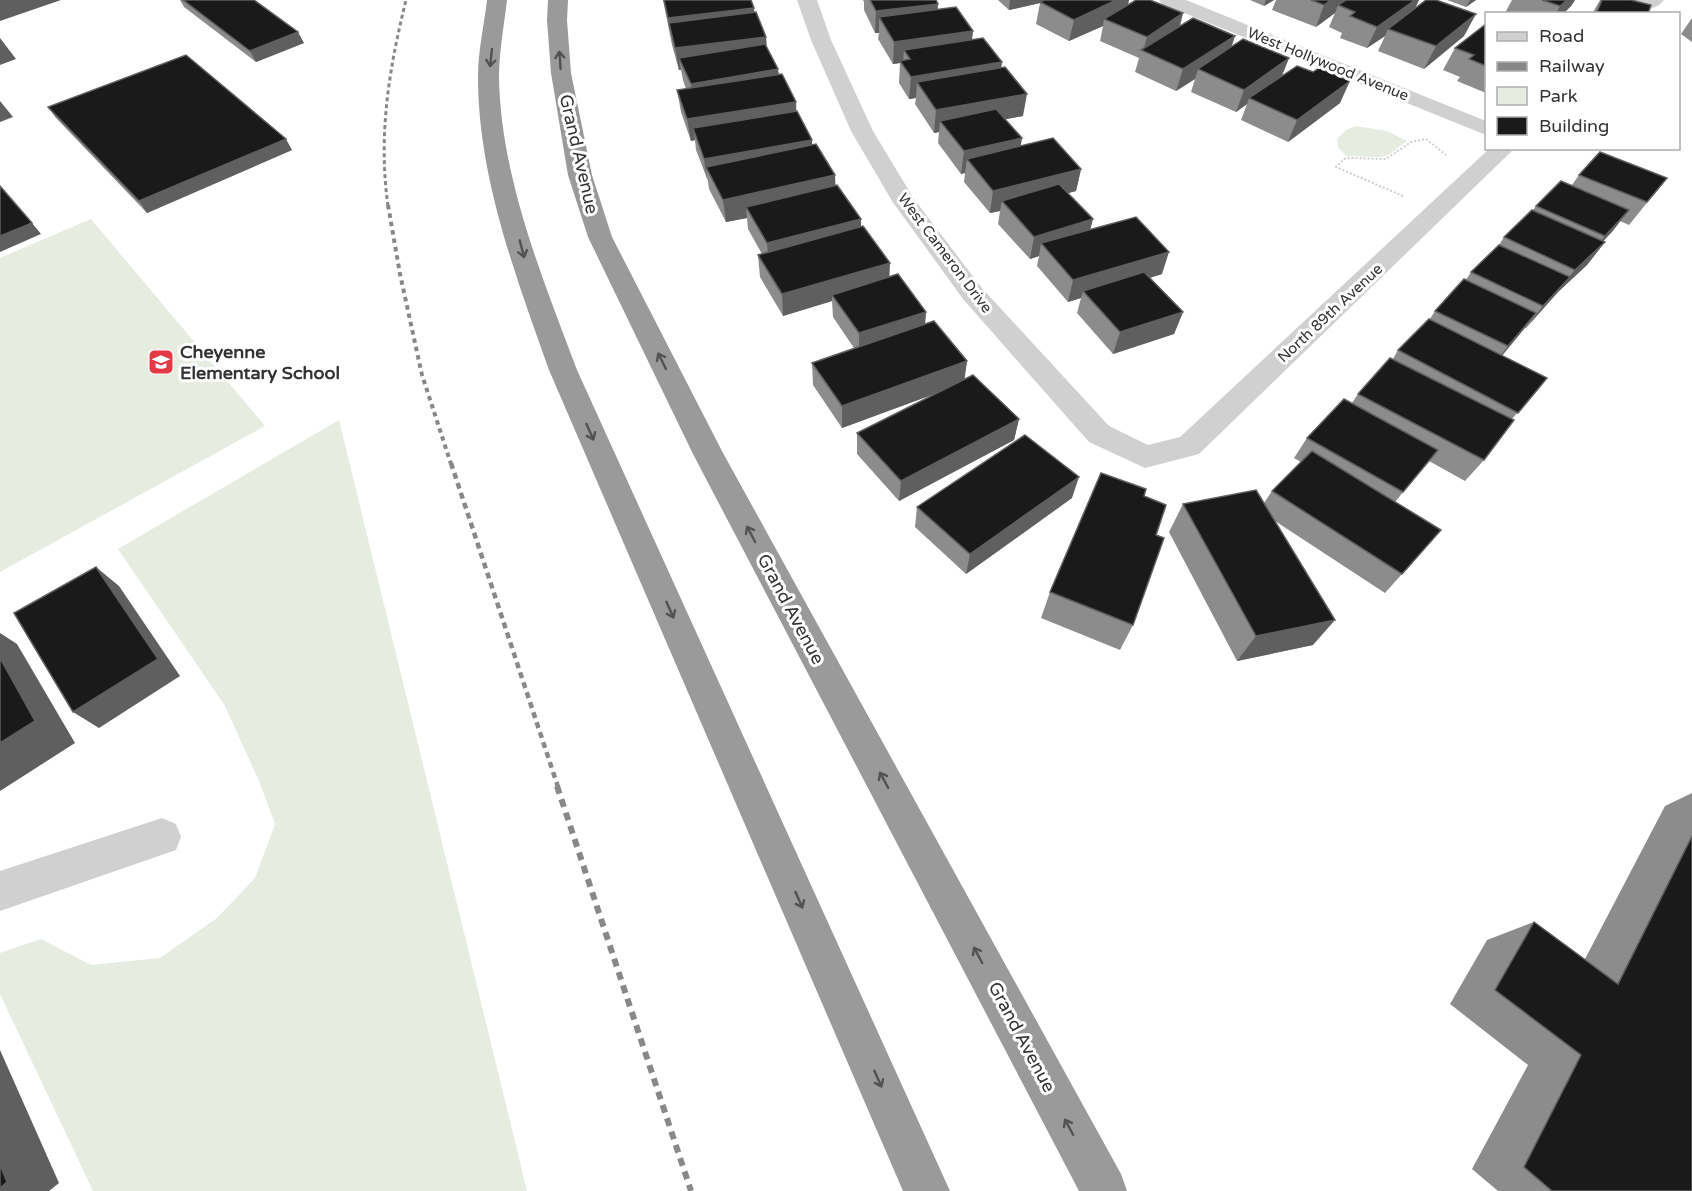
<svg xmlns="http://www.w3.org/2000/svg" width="1692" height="1191" font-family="'Varela Round',sans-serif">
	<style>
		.green { fill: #e6ecdf }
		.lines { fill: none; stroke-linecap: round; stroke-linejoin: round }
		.path { stroke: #cdcdcd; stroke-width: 2; stroke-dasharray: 2 2; stroke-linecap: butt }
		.minor { fill: #d0d0d0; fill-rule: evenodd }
		.highway { fill: #9a9a9a; fill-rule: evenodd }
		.rail-far3 { stroke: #888; stroke-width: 3; stroke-dasharray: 4 3; stroke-linecap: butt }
		.rail-far2 { stroke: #888; stroke-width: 4; stroke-dasharray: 4.5 4; stroke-linecap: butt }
		.rail-far1 { stroke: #888; stroke-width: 4.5; stroke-dasharray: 6 4.5; stroke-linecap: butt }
		.rail { stroke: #888; stroke-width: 6; stroke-dasharray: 8 6; stroke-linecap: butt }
		.wall { fill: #8c8c8c }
		.shaded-wall { fill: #5f5f5f }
		.building { fill: #1a1a1a; stroke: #5f5f5f; stroke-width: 1.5 }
		.oneway { stroke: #525252 }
		.labels { text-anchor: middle; stroke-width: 6; stroke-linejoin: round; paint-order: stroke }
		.far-street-label { font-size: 15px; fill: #333; stroke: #fff }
		.street-label { font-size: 18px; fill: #333; stroke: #fff }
		.poi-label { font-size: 18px; font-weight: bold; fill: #333; stroke: #fff; text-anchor: start }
	</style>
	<rect width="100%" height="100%" fill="#fff"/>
	<g class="green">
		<path d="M1356 126 1387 131 1407 141 1388 155 1381 157 1346 156 1338 147 1337 139 1346 130Z"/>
		<path d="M91 219 265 426 0 572V258Z"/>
		<path d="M339 420 527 1191H93L0 994V953L41 939 91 965 160 958 217 918 255 878 275 824 259 781 225 706 118 549Z"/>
	</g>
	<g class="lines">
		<path class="path" d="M1403 196 1336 167 1344 159 1349 158 1386 159 1411 142 1426 139 1446 155"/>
		<g class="minor">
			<path d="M797 0H817L831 40 873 131 914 199 981 287 1109 426 1148 445 1180 437 1490 148H1515L1199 454 1145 468 1089 442 963 299 892 201 851 131 811 40Z"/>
			<path d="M1159 0H1186L1486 121V135L1162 4Z"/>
			<path d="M1626 0H1664C1655 12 1636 12 1626 0Z"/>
			<path d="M162 818 176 824 181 837 176 850 0 911V871Z"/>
		</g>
		<g class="highway">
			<path d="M487 0H507C504 26 499 52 499 78 501 178 542 277 577 370L950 1191H903L549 370C516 277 478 177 478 77 478 51 484 26 487 0Z"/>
			<path d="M548 0H568L567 20 571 73 592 175 612 237 723 453 1121 1174 1127 1191H1079L693 454 588 237 568 175 551 73 547 20Z"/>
		</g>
		<path class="rail-far3" d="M388 206C378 135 389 69 406 0"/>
		<path class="rail-far2" d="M388 205 400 274 422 375 451 464"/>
		<path class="rail-far1" d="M451 463 558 787"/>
		<path class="rail" d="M557 786 691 1191"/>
	</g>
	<g class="wall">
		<path d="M180 0H254L304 43 256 62 184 7Z"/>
		<path d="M663 0H751L755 13 766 37 767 47 812 145 835 175V185L861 219V227L889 277 926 312 925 324 967 361 964 380 1019 419 1014 440 899 501 857 454V433L940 392 842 428 813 385 812 363 854 348 833 317 832 301 783 316 760 277 758 255 762 254 748 229 747 218 726 222 709 189 708 181 696 150 695 140 691 141 681 112 677 90 686 89 683 80 681 70H679L672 45Z"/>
		<path d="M863 0H936L938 9 973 31 972 40 1002 62 1001 67 1023 116 1005 119 1022 138 1020 146 1081 169 1076 191 1068 193 1093 219 1090 230 1162 274 1150 278 1183 312 1174 334 1113 354 1077 313 1081 298 1068 302 1037 266 1039 256 1030 259 998 224 1000 211 990 213 964 182 965 173 961 174 938 143 939 132 934 133 915 104 916 98 909 99 899 83 900 63 893 64 878 39 879 33H875L864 10V2Z"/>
		<path d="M998 0H1129L1128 5 1183 13 1180 27 1235 36 1231 47 1289 58 1282 76 1340 103 1288 142 1241 120 1247 104 1236 112 1191 92 1195 79 1176 91 1135 72 1139 58 1100 41 1103 26 1069 41 1036 24 1040 3 1009 10Z"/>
		<path d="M1250 0H1274L1264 6Z"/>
		<path d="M1276 0H1419L1415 8 1464 36 1424 69 1378 51 1385 36 1367 48 1340 38 1342 33 1329 27 1335 13 1316 27 1272 10Z"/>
		<path d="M1447 0H1476L1466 7Z"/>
		<path d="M1512 0H1575L1571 6 1563 14 1505 13Z"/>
		<path d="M1600 0H1631L1648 14H1592Z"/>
		<path d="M1692 18V42L1681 34Z"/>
		<path d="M1486 24V93L1457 81 1460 77 1443 70 1455 48Z"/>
		<path d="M48 107 292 150 147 213 56 118Z"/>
		<path d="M1579 175 1667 178 1629 225 1620 221 1603 241 1605 242 1587 265 1558 292 1526 328H1525L1502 356 1547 378 1512 419 1484 460 1465 481 1429 461 1395 502 1402 574 1385 593 1275 521 1313 645 1237 661 1169 532 1183 504 1264 503 1272 491 1301 462 1294 458 1307 438 1352 403 1358 394 1393 359 1398 350 1430 319 1435 311 1466 280 1471 272 1499 245 1504 237 1533 210 1536 206 1572 185Z"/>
		<path d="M1144 496 1156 535 1133 625 1120 650 1041 618 1050 592Z"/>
		<path d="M1072 498 966 574 915 527 917 507Z"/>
		<path d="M1692 793V1191H1498L1472 1169 1528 1065 1450 1004 1487 940 1534 922 1585 959 1665 806Z"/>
	</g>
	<g class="shaded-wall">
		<path d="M0 0H61L0 21Z"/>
		<path d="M1010 0H1053L1040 2V3L1009 10Z"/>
		<path d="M1116 0H1129L1125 15 1104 19 1103 26 1069 41 1074 20Z"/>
		<path d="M1266 0H1274L1264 6Z"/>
		<path d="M1331 0H1353L1338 5 1335 13 1316 27 1324 5Z"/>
		<path d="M1415 0H1419L1411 17 1388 29 1385 36 1367 48 1377 27Z"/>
		<path d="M1470 0H1476L1466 7Z"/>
		<path d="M1567 0H1575L1571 6 1563 14H1556L1560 6Z"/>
		<path d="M938 4 936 26 879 17V33H875L876 11Z"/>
		<path d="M754 8 756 30 669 26 668 18Z"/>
		<path d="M1183 13 1177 35 1143 51 1147 37Z"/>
		<path d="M1476 14 1464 36 1424 69 1436 46Z"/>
		<path d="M973 31 970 53 910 59 904 50 903 62 900 61V63L893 64 894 42Z"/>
		<path d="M298 32 304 43 256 62 250 51Z"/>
		<path d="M1235 36 1228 58 1198 69 1195 79 1176 91 1183 69Z"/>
		<path d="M766 37 767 59 679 58 681 70H679L675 48Z"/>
		<path d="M0 38 16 59 0 65Z"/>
		<path d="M1289 58 1280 80 1249 98 1247 104 1236 112 1244 90Z"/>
		<path d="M1002 62 999 84 917 82 916 98 909 99 911 77Z"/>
		<path d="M778 69 780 91 694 106 691 84Z"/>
		<path d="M1350 81 1340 103 1288 142 1297 120Z"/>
		<path d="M1027 94 1023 116 947 130 940 121 939 132 934 133 936 110Z"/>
		<path d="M0 101 13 117 0 122Z"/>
		<path d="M796 102 797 124 693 128 695 140 691 141 687 119Z"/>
		<path d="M1022 138 1018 161 967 159 965 173 961 174 964 151Z"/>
		<path d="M286 139 292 150 147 213 139 201Z"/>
		<path d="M812 140 813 163 706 167 707 181 704 159Z"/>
		<path d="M1081 169 1076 191 1008 209 1002 201 1000 211 990 213 993 191Z"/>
		<path d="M835 175 836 198 746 207 747 218 726 222 723 200Z"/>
		<path d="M1629 210 1612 232 1587 258 1605 236Z"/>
		<path d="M861 219V241L769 265 767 243Z"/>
		<path d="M1093 219 1087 241 1041 243 1039 256 1030 259 1034 237Z"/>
		<path d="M32 223 41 234 0 252V236Z"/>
		<path d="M1605 242 1587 265 1558 292 1526 328 1543 306 1575 270Z"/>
		<path d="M1169 252 1162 274 1088 296 1083 291 1081 298 1068 302 1073 280Z"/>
		<path d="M890 263 889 285 832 295V301L783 316 782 294Z"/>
		<path d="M926 312 924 334 859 355V333Z"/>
		<path d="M1183 312 1174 334 1113 354 1120 332Z"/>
		<path d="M1536 313 1519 335 1491 368 1508 346Z"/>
		<path d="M967 361 964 383 842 428V406Z"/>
		<path d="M1019 419 1014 440 899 501 901 481Z"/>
		<path d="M1079 477 1072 498 966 574 970 554Z"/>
		<path d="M96 567 119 586 180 676 99 728 73 712Z"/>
		<path d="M1335 620 1313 645 1237 661 1256 636Z"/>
		<path d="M0 633 17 644 75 743 0 791Z"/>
		<path d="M0 1050 59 1183 49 1191H0Z"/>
	</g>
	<g class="building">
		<path d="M183 0H254L298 32 250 51Z"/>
		<path d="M664 0H751L754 8 668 18Z"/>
		<path d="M870 0H936L938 4 876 11Z"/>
		<path d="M1044 0H1116L1074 20 1040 2Z"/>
		<path d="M1136 0H1150L1183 13 1147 37 1104 19Z"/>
		<path d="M1311 0H1331L1324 5Z"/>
		<path d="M1346 0H1415L1377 27 1350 16 1355 12 1338 5Z"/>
		<path d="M1426 0H1436L1476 14 1436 46 1388 29Z"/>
		<path d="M1542 0H1567L1560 6Z"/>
		<path d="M1602 0H1631L1651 5 1648 14H1596Z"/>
		<path d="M956 7 973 31 894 42 879 17Z"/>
		<path d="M756 12 766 37 675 48 669 23Z"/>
		<path d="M1193 18 1235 36 1183 69 1141 50Z"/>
		<path d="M1486 24V66L1469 59 1474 55 1455 48Z"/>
		<path d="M983 38 1002 62 911 77 900 61 910 59 904 50Z"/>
		<path d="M1243 39 1289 58 1244 90 1198 69Z"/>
		<path d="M765 44 778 69 691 84 679 58Z"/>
		<path d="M186 55 286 139 139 201 48 107Z"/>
		<path d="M1297 66 1313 72 1319 68 1350 81 1297 120 1249 98Z"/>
		<path d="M1005 67 1027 94 936 110 917 82Z"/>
		<path d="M782 74 796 102 687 119 677 90Z"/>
		<path d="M996 109 1022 138 964 151 940 121Z"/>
		<path d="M797 111 812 140 704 159 693 128Z"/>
		<path d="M1053 138 1081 169 993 191 967 159Z"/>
		<path d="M816 144 835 175 723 200 706 167Z"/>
		<path d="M1600 152 1667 178 1647 202 1579 175Z"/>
		<path d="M1561 181 1629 210 1605 236 1536 206Z"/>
		<path d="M1059 184 1093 219 1034 237 1002 201Z"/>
		<path d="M837 185 861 219 767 243 746 207Z"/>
		<path d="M0 186 32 223 0 236Z"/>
		<path d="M1532 210 1605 242 1575 270 1504 237Z"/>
		<path d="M1136 217 1169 252 1073 280 1041 243Z"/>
		<path d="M863 226 890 263 782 294 758 255Z"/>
		<path d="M1499 245 1570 277 1543 306 1471 272Z"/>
		<path d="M1144 272 1183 312 1120 332 1083 291Z"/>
		<path d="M898 274 926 312 859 333 832 295Z"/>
		<path d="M1464 279 1536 313 1508 346 1435 311Z"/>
		<path d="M1429 319 1547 378 1518 413 1398 350Z"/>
		<path d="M934 321 967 361 842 406 812 363Z"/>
		<path d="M1390 358 1514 420 1484 460 1358 394Z"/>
		<path d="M973 375 1019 419 901 481 857 433Z"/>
		<path d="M1344 399 1438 450 1403 492 1307 438Z"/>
		<path d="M1025 435 1079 477 970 554 917 507Z"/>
		<path d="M1312 451 1441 530 1402 574 1272 491Z"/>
		<path d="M1101 473 1146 489 1144 496 1166 505 1156 535 1164 538 1133 625 1050 592Z"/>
		<path d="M1256 490 1335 620 1256 636 1183 504Z"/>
		<path d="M96 567 158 659 73 712 14 613Z"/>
		<path d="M0 658 35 721 0 743Z"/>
		<path d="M1692 836V1191H1552L1524 1167 1581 1055 1495 990 1534 922 1618 984Z"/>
		<path d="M0 1165 7 1182 0 1188Z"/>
	</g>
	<defs><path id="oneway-shaft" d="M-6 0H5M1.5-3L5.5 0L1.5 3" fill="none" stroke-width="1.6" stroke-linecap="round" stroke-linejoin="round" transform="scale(1.5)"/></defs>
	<g class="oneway">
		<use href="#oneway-shaft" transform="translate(491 58) rotate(96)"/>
		<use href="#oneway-shaft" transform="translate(560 60) rotate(-94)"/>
		<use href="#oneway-shaft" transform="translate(522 249) rotate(75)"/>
		<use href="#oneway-shaft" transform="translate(662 361) rotate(-116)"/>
		<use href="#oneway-shaft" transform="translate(590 432) rotate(66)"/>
		<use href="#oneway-shaft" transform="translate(751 534) rotate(-118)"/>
		<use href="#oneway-shaft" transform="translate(670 610) rotate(66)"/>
		<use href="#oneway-shaft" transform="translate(884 780) rotate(-118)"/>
		<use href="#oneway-shaft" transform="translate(799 900) rotate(66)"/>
		<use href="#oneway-shaft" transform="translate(978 955) rotate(-118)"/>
		<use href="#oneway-shaft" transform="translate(878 1079) rotate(66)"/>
		<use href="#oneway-shaft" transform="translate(1069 1127) rotate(-118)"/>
	</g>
	<defs>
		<g id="school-square" transform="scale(1.35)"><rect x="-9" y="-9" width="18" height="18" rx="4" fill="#e63946" stroke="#fff"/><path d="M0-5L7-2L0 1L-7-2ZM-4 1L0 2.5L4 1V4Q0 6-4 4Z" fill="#fff"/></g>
	</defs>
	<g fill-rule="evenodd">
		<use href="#school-square" x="161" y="362"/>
	</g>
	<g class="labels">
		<g class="far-street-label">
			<text transform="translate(1328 64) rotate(22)" y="5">West Hollywood Avenue</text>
			<text transform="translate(945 253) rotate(53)" y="5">West Cameron Drive</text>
			<text transform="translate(1330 313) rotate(-43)" y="5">North 89th Avenue</text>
		</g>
		<g class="street-label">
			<text transform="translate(579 154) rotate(77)" y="6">Grand Avenue</text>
			<text transform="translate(791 609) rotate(62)" y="6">Grand Avenue</text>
			<text transform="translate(1022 1037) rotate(62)" y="6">Grand Avenue</text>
		</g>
		<g class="poi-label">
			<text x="180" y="358">Cheyenne<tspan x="180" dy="21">Elementary School</tspan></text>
		</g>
	</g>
	<rect x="1485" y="12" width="195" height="138" fill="#ffffff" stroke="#adadad" stroke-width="1.5"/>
	<rect x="1497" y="32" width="30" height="9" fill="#d0d0d0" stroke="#adadad" stroke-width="1.5"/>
	<text x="1539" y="42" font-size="18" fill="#333333">Road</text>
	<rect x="1497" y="62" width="30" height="9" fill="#888888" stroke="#adadad" stroke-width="1.5"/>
	<text x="1539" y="72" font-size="18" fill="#333333">Railway</text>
	<rect x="1497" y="87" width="30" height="18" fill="#e6ecdf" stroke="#adadad" stroke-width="1.5"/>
	<text x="1539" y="102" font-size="18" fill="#333333">Park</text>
	<rect x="1497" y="117" width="30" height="18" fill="#1a1a1a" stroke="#adadad" stroke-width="1.5"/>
	<text x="1539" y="132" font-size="18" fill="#333333">Building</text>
</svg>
